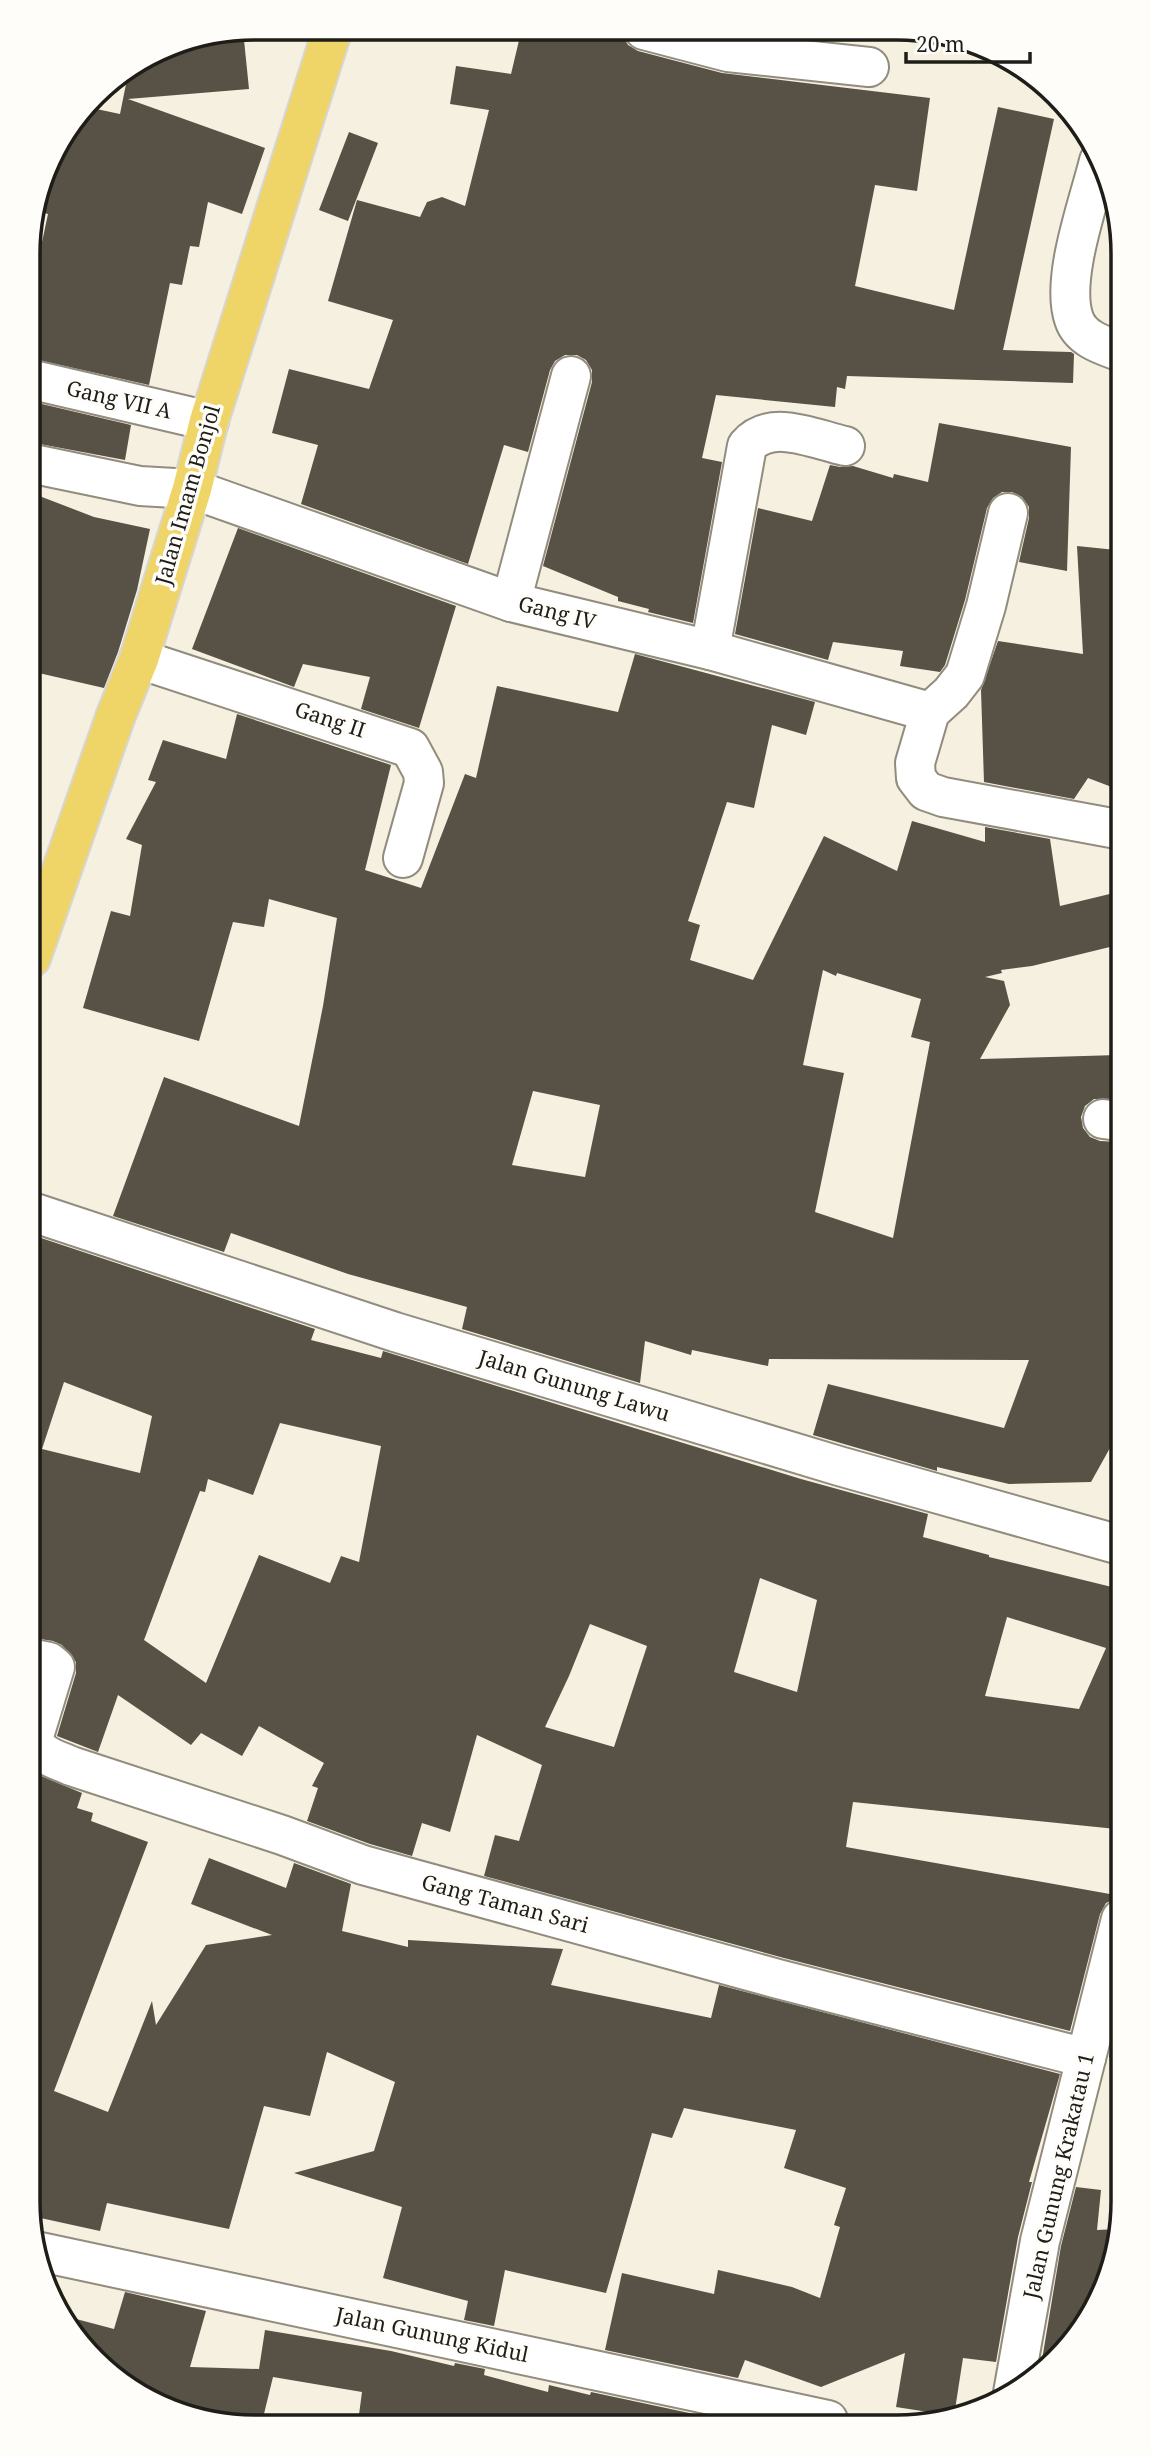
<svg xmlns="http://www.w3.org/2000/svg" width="1151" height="2455" font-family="'Noto Serif',serif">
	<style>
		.building { fill: #575245; fill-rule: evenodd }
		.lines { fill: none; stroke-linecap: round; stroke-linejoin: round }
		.minor-casing { stroke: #918c7d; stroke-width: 42 }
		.trunk-casing { stroke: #d7d6d5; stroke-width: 42 }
		.minor { stroke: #fff; stroke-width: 38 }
		.trunk { stroke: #efd468; stroke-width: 38 }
		.labels { text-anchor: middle; stroke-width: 7; stroke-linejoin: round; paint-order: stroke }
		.street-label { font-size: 21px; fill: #1f1d17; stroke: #fefdfa }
		.rim { fill: none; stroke: #1f1d17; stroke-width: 3.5 }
	</style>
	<rect width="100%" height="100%" fill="#f5f0df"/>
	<g class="building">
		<path d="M243 30 249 89 128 99 265 148 242 214 208 202 199 247 190 246 182 285 170 283 149 385 29 358V303L48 214 36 211 52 154 87 107 120 114 129 69 168 45Z"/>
		<path d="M549 30H623V36L628 45 638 51 722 73 930 98 917 191 875 185 855 286 954 310 998 107 1054 119 1003 350 1071 352 1074 354 1073 383 847 376 845 389 837 387 835 407 716 395 702 458 722 462 693 623 648 612 649 609 618 601V597L543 566 592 382V370L586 360 577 355H565L555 361 550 370 528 452 504 445 468 564 301 504 318 445 272 433 289 369 369 389 393 320 328 301 357 200 420 217 427 202 442 197 465 206 489 110 450 104 456 66 511 74 521 32 548 38Z"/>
		<path d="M738 31H748L827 32 826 40Z"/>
		<path d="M349 132 378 143 348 221 319 210Z"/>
		<path d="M29 401 131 425 125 460 29 442Z"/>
		<path d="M939 423 1071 447 1067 571 1019 562 1029 518V507L1022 497 1012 492H1002L993 498 987 508 965 600 945 665 940 672 900 666 903 651 833 642 828 660 735 634 758 508 812 521 830 465 840 467 853 466 893 478 894 474 928 482Z"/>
		<path d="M29 492 94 517 150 529 137 590 118 652 104 688 30 671Z"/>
		<path d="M238 528 456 606 419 728 361 709 370 677 303 664 294 687 192 649Z"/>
		<path d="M1077 546 1116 550 1117 789 1088 778 1074 799 984 782 981 690 998 641 1083 654Z"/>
		<path d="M635 654 815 702 806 735 772 725 754 808 727 802 688 921 700 925 690 960 753 980 824 836 897 871 912 821 985 842V827L1050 839 1060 906 1118 892V945L1032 966 1001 970 1002 973 985 977 1004 981 1010 1005 980 1059 1118 1055V1099H1094L1085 1106 1081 1117 1083 1128 1090 1137 1100 1141 1119 1142 1120 1430 1091 1482 1009 1484 937 1467V1471L813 1435 828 1384 1004 1428 1029 1360 769 1359 768 1366 692 1350 691 1355 645 1341 640 1383 462 1329 467 1307 348 1274 231 1233 224 1252 113 1216 164 1077 299 1126 323 1006 337 918 269 899 264 927 233 922 199 1041 83 1008 111 911 130 916 142 845 126 839 156 782 148 780 163 740 226 759 237 714 391 765 365 870 421 888 465 774 476 778 497 686 618 712ZM823 970 836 976 837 973 921 999 911 1037 930 1042 893 1238 815 1212 844 1073 803 1065ZM533 1091 600 1105 585 1177 512 1165Z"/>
		<path d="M32 1235 315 1329 311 1340 381 1358 383 1351 801 1479 928 1514 923 1537 989 1555V1557L1120 1589 1121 1779 1116 1829 853 1802 846 1847 1121 1896 1106 1903 1100 1914 1070 2031 784 1958 484 1876 495 1835 519 1841 542 1765 477 1735 450 1832 422 1823 412 1856 370 1844 307 1821 318 1788 312 1786 324 1763 259 1726 242 1756 201 1733 191 1745 118 1695 98 1752 57 1736 76 1673V1662L62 1645 53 1641 34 1638ZM64 1382 152 1416 140 1473 42 1449ZM280 1423 381 1446 359 1562 341 1556 330 1583 259 1555 206 1683 144 1640 200 1491 205 1492 208 1479 253 1495ZM760 1578 817 1600 797 1692 734 1672ZM1007 1617 1106 1648 1079 1709 985 1696ZM590 1624 647 1646 614 1747 545 1727 569 1676Z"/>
		<path d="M34 1773 82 1793 77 1808 93 1813 91 1821 148 1842 54 2091 108 2112 152 2001 156 2025 206 1945 272 1935 191 1904 209 1858 286 1888 294 1863 351 1884 342 1931 408 1947V1940L563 1949 551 1985 711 2018 719 1985 1060 2074 1029 2182H1032L1018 2237 996 2362 963 2358 954 2416 896 2407 905 2353 821 2387 745 2360 738 2378 605 2350 622 2273 714 2294 718 2270 792 2287 820 2298 840 2227 834 2225 846 2188 784 2168 796 2130 684 2108 672 2138 652 2133 606 2293 505 2270 494 2326 464 2320 468 2301 383 2278 402 2207 294 2173 374 2151 395 2082 327 2052 310 2116 264 2106 229 2229 107 2203 100 2231 36 2217Z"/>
		<path d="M1122 2006V2061L1109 2057Z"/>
		<path d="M1076 2187 1101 2190 1097 2230 1119 2229 1106 2287 1076 2339 1040 2372 1061 2246Z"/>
		<path d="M125 2292 206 2311 190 2367 259 2369 265 2330 391 2351 454 2366 455 2363 485 2369 484 2375 548 2392 549 2385 590 2395 591 2392 722 2420 358 2422 362 2392 273 2377 262 2422 211 2423 105 2371 66 2326 61 2315 114 2329Z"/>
	</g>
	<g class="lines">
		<g class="minor-casing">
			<g id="minor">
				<path d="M644 30 728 52 869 67"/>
				<path d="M1099 161C1089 202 1060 279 1074 319 1080 337 1099 344 1116 350"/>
				<path d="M29 379 209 421"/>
				<path d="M29 463 140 486 192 489 511 602 710 650 930 712"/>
				<path d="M1008 513 986 606 965 675 951 693 930 712 915 763 916 778 926 791 943 797 1117 829"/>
				<path d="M511 602 571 376"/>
				<path d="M710 650 747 446C771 418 814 439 845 446"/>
				<path d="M139 659 410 748 423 772 424 783 403 858"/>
				<path d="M1103 1119 1119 1121"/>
				<path d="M32 1212 395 1332 839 1466 1120 1545"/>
				<path d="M34 1659 49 1662 55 1667 34 1736C35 1755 56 1759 71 1766L282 1835 363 1865 778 1979 1086 2058"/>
				<path d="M36 2251 828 2420"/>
				<path d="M1013 2393 1040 2241 1121 1919"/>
			</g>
		</g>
		<g class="trunk-casing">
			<path id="trunk" d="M31 958 116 715 139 659 192 489 209 421 333 28"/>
		</g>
		<use href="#minor" class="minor"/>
		<use href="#trunk" class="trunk"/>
	</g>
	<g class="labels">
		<g class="street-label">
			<text transform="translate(119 400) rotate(13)" y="7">Gang VII A</text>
			<text transform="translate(188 495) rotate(-74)" y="7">Jalan Imam Bonjol</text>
			<text transform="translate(557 613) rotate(14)" y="7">Gang IV</text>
			<text transform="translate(330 720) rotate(18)" y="7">Gang II</text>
			<text transform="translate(574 1386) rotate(17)" y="7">Jalan Gunung Lawu</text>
			<text transform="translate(505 1904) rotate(15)" y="7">Gang Taman Sari</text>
			<text transform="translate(1059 2176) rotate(-77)" y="7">Jalan Gunung Krakatau 1</text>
			<text transform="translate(432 2335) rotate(12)" y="7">Jalan Gunung Kidul</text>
		</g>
	</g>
	<path d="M0 0H1151V2455H0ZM254 40H897A214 214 0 0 1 1111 254V2201A214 214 0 0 1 897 2415H254A214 214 0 0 1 40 2201V254A214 214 0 0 1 254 40Z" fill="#fefdfa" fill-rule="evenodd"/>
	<path class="rim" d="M254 40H897A214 214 0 0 1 1111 254V2201A214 214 0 0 1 897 2415H254A214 214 0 0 1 40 2201V254A214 214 0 0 1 254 40Z"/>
	<path d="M906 52v10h124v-10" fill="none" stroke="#1f1d17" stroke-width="3.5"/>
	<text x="916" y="52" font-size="21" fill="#1f1d17" stroke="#fefdfa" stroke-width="5" paint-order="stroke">20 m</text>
</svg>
